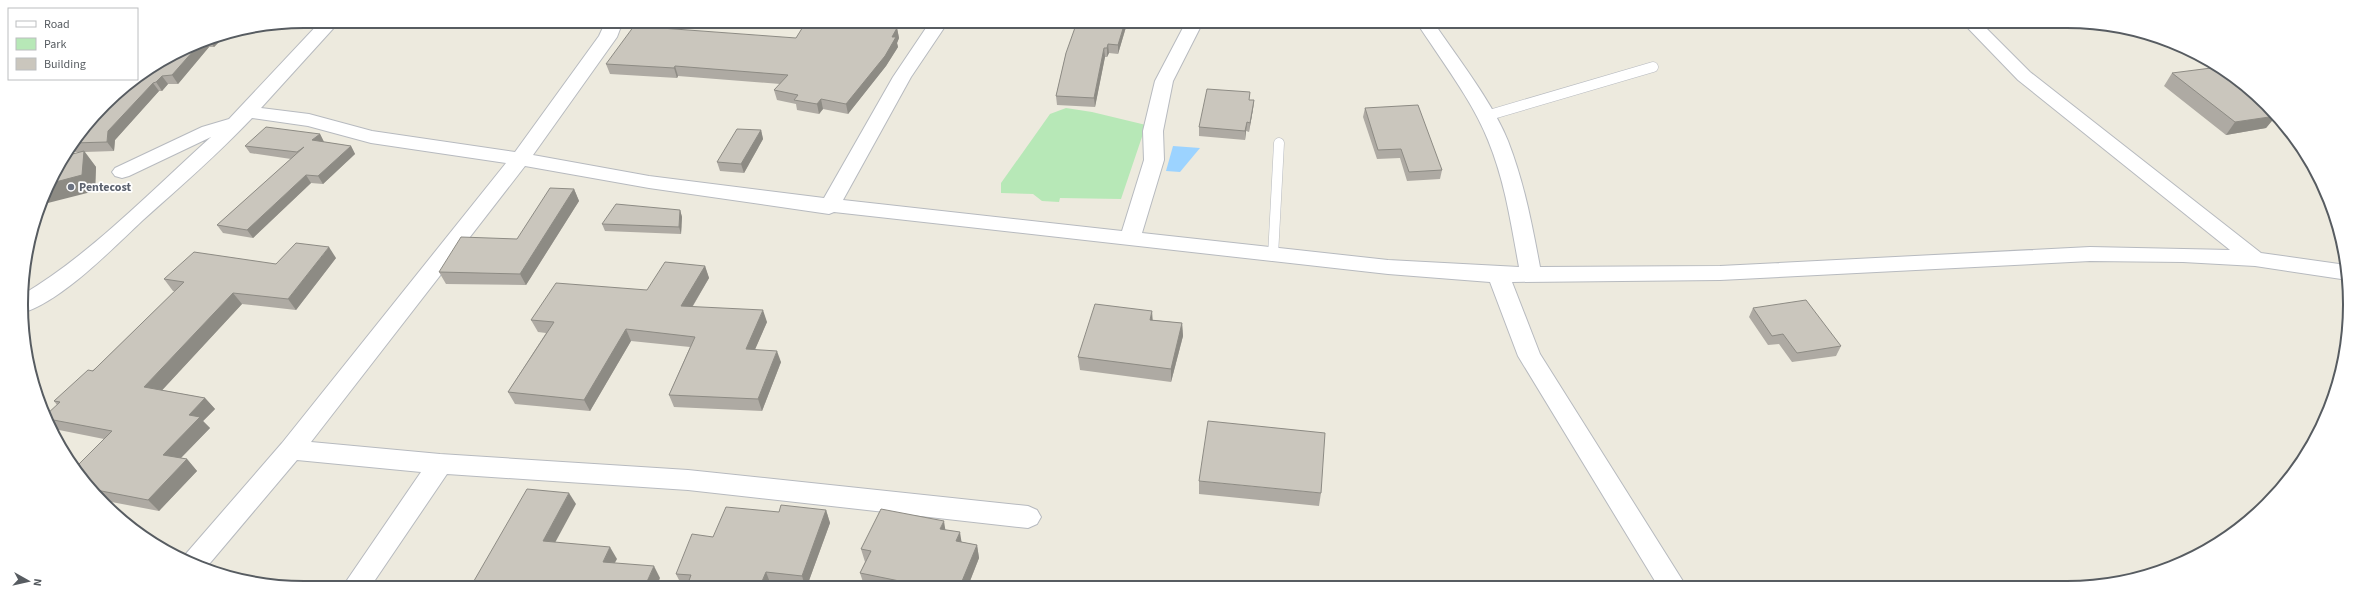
<svg xmlns="http://www.w3.org/2000/svg" width="2371" height="609" font-family="'Source Sans 3',sans-serif">
	<style>
		.green { fill: #b7e8b7 }
		.water { fill: #9cd3ff }
		.lines { fill: none; stroke-linecap: round; stroke-linejoin: round }
		.lane-casing { stroke: #b7babf; stroke-width: 11 }
		.street-casing { stroke: #b7babf; stroke-width: 2 }
		.lane { stroke: #fff; stroke-width: 10 }
		.street { fill: #fff; fill-rule: evenodd }
		.wall { fill: #aeaaa3 }
		.shaded-wall { fill: #8d8b84 }
		.building { fill: #cac6bd; stroke: #8d8b84 }
		.worship-dot { fill: #6b7280; stroke: #fff; stroke-width: 1.5 }
		.labels { text-anchor: middle; stroke-width: 3.5; stroke-linejoin: round; paint-order: stroke }
		.worship-label { font-size: 12px; font-weight: bold; fill: #5b616d; stroke: #fff; text-anchor: start }
		.rim { fill: none; stroke: #575c61; stroke-width: 2 }
	</style>
	<rect width="100%" height="100%" fill="#edeade"/>
	<path class="green" d="M1066 108 1092 112 1146 125 1121 199 1060 198 1059 202 1042 201 1033 194 1001 193V183L1050 114Z"/>
	<path class="water" d="M1173 146 1200 148 1180 172 1166 171Z"/>
	<g class="lines">
		<g class="lane-casing">
			<g id="lane">
				<path d="M1486 116 1653 67"/>
				<path d="M1273 256 1279 143"/>
			</g>
		</g>
		<g class="street-casing">
			<path id="street" d="M321 21H340L261 108 309 114 372 131 515 152 599 36 606 21H623L617 37 533 155 649 176 824 198 893 77 930 22H948L911 77 843 200 1122 231 1144 160 1143 131 1155 81 1186 22H1203L1173 81 1163 131 1164 160 1142 233 1388 260 1519 267C1511 224 1505 181 1488 140 1472 100 1441 60 1417 23H1434C1457 57 1493 103 1508 141 1524 182 1532 224 1540 267L1720 266 2090 247 2230 250 2018 80 1963 23H1981L2030 72 2261 253 2346 265 2348 280 2255 266 2183 262 2090 261 1720 280 1512 282 1540 354 1686 586H1658L1518 356 1490 282 1388 274 834 212 829 214 649 188 525 166 311 442 440 454 688 470 1028 506 1037 510 1041 517 1037 524 1028 528 688 490 447 474 371 586H343L421 472 297 460 205 569 182 559 184 556 282 443 506 163 371 143 308 126 252 118C218 154 180 187 143 220 112 249 62 301 22 313V295C90 255 152 190 211 137L129 176 122 178 115 176 112 172 115 168 202 127 229 119Z"/>
		</g>
		<use href="#lane" class="lane"/>
		<use href="#street" class="street"/>
	</g>
	<g class="wall">
		<path d="M806 22H858L857 24 897 28 899 38 897 43 898 47 886 66 848 114 823 109 819 114 797 110 796 104 777 100 774 90 780 84 678 76 677 78 610 74 606 64 796 38Z"/>
		<path d="M1126 27 1118 54 1109 53 1107 57H1105L1095 107 1057 105 1056 96 1066 53Z"/>
		<path d="M231 32 229 34H227L214 47H209L178 84H168L162 91H159L115 140 114 151 85 152 96 167 95 191 82 152H67L80 132 196 42Z"/>
		<path d="M2172 73 2256 94 2266 104 2264 107 2276 116 2266 128 2226 135 2164 86Z"/>
		<path d="M1250 100H1254L1253 109 1249 132 1246 131 1245 140 1199 136V127Z"/>
		<path d="M1365 108 1442 170 1440 179 1407 181 1400 158 1377 159 1363 117Z"/>
		<path d="M761 130 763 139 744 173 720 171 717 162Z"/>
		<path d="M320 134 324 142 351 146 355 154 323 184 311 183 253 238 223 233 217 225 291 159 250 153 245 146Z"/>
		<path d="M574 189 579 201 526 285 446 284 439 272 517 239Z"/>
		<path d="M680 210 682 217 681 234 605 231 602 224Z"/>
		<path d="M336 258 296 310 242 304 162 390 205 398 215 409 203 421 210 428 181 458 187 459 197 471 159 511 101 500 80 477 104 439 54 429 48 419 57 405 54 401 98 366 175 291H173L164 279 276 264Z"/>
		<path d="M705 266 709 278 693 306 767 322 755 349 781 362 762 411 674 407 669 395 690 347 631 341 590 411 515 404 508 392 546 333 538 332 531 320 647 290Z"/>
		<path d="M1753 308 1841 346 1836 356 1792 362 1779 344 1768 345 1749 317Z"/>
		<path d="M1153 320 1182 323 1183 336 1171 382 1080 370 1078 357Z"/>
		<path d="M1199 481 1321 493 1319 506 1199 494Z"/>
		<path d="M826 510 830 523 807 586H780L771 585V586H682L676 574 713 537 779 512Z"/>
		<path d="M945 530 962 542 977 545 979 558 968 586 864 585 860 573 865 562 861 549Z"/>
	</g>
	<g class="shaded-wall">
		<path d="M852 22H858L853 33 851 24Z"/>
		<path d="M1125 22H1126V27L1118 54V45Z"/>
		<path d="M897 28 899 38 897 43 898 47 886 66 848 114 846 104Z"/>
		<path d="M226 33 227 34 214 47 209 39Z"/>
		<path d="M205 40 209 47 178 84 172 75 202 41Z"/>
		<path d="M1108 44 1109 53 1107 57V48Z"/>
		<path d="M1104 48 1105 57 1095 107 1094 98Z"/>
		<path d="M675 66 678 76 677 78 674 68Z"/>
		<path d="M162 76 168 84 162 91 156 82Z"/>
		<path d="M153 83 159 91 115 140 114 151 107 142 108 131Z"/>
		<path d="M821 99 823 109 819 114 817 104Z"/>
		<path d="M1254 100 1253 109 1249 132 1250 123Z"/>
		<path d="M2259 103H2264L2266 104 2258 115Z"/>
		<path d="M2276 116 2266 128 2226 135 2235 122Z"/>
		<path d="M1247 122 1245 140V131Z"/>
		<path d="M761 130 763 139 744 173 741 164Z"/>
		<path d="M320 134 324 142 317 148 312 140Z"/>
		<path d="M351 146 355 154 323 184 318 176Z"/>
		<path d="M84 151 96 167 95 191 40 205 48 184Z"/>
		<path d="M306 175 311 183 253 238 247 230Z"/>
		<path d="M574 189 579 201 526 285 520 274Z"/>
		<path d="M680 210 682 217 681 234 679 227Z"/>
		<path d="M329 247 336 258 296 310 288 299Z"/>
		<path d="M705 266 709 278 686 317 681 306Z"/>
		<path d="M233 293 242 304 154 399 144 387Z"/>
		<path d="M763 310 767 322 750 361 746 349Z"/>
		<path d="M1152 311 1153 324 1150 320Z"/>
		<path d="M1182 323 1183 336 1171 382V369Z"/>
		<path d="M626 329 631 341 590 411 584 400Z"/>
		<path d="M777 351 781 362 762 411 758 399Z"/>
		<path d="M205 398 215 409 203 421 210 428 173 466 163 455 189 415Z"/>
		<path d="M187 459 197 471 159 511 148 500Z"/>
		<path d="M569 493 576 504 550 552 543 541Z"/>
		<path d="M826 510 830 523 807 586H805L802 576Z"/>
		<path d="M944 521 946 534 940 529Z"/>
		<path d="M960 532 962 545 956 541Z"/>
		<path d="M977 545 979 558 968 586H960Z"/>
		<path d="M610 547 617 559 609 573 603 562Z"/>
		<path d="M654 566 660 578 657 586H645Z"/>
		<path d="M766 572 771 585V586H760Z"/>
	</g>
	<g class="building">
		<path d="M806 22H852L851 24 897 28 892 37H896L885 56 846 104 821 99 817 104 794 100 798 95 774 90 788 75 675 66 674 68 606 64 634 26 796 38Z"/>
		<path d="M1077 22H1125L1118 45 1108 44 1107 48H1104L1094 98 1056 96 1066 53Z"/>
		<path d="M202 41 172 75 162 76 156 82 153 83 108 131 107 142 73 143 80 132 117 92 196 42Z"/>
		<path d="M2219 67 2256 94 2264 103H2259L2276 116 2235 122 2172 73Z"/>
		<path d="M1207 89 1250 92 1249 100H1254L1250 123 1247 122 1245 131 1199 127Z"/>
		<path d="M1418 105 1442 170 1409 172 1401 149 1378 150 1365 108Z"/>
		<path d="M266 127 320 134 312 140 351 146 318 176 306 175 247 230 217 225 304 147 297 152 245 146Z"/>
		<path d="M737 129 761 130 741 164 717 162Z"/>
		<path d="M84 151 82 175 48 184 50 179 65 156Z"/>
		<path d="M550 188 574 189 520 274 439 272 461 237 517 239Z"/>
		<path d="M616 204 680 210 679 227 602 224Z"/>
		<path d="M296 243 329 247 288 299 233 293 144 387 205 398 189 415 200 417 163 455 187 459 148 500 91 489 80 477 75 468 112 431 48 419 46 415 60 402 54 401 88 370 93 371 98 366 184 282 164 279 194 252 276 264Z"/>
		<path d="M665 262 705 266 681 306 763 310 746 349 777 351 758 399 669 395 695 337 626 329 584 400 508 392 554 322 531 320 556 283 647 290Z"/>
		<path d="M1806 300 1841 346 1797 353 1783 334 1772 336 1753 308Z"/>
		<path d="M1095 304 1152 311 1150 320 1182 323 1171 369 1078 357Z"/>
		<path d="M1208 421 1325 433 1321 493 1199 481Z"/>
		<path d="M527 489 569 493 543 541 610 547 603 562 654 566 645 586H471Z"/>
		<path d="M781 505 826 510 802 576 766 572 760 586H687L691 575 676 574 692 534 713 537 726 507 779 512Z"/>
		<path d="M881 509 944 521 940 529 960 532 956 541 977 545 960 586H924L860 573 871 551 861 549Z"/>
	</g>
	<circle class="worship-dot" cx="71" cy="187" r="4"/>
	<g class="labels">
		<g class="worship-label">
			<text x="79" y="191">Pentecost</text>
		</g>
	</g>
	<path d="M0 0H2371V609H0ZM304 28H2067A276 276 0 0 1 2343 304V305A276 276 0 0 1 2067 581H304A276 276 0 0 1 28 305V304A276 276 0 0 1 304 28Z" fill="#fff" fill-rule="evenodd"/>
	<path class="rim" d="M304 28H2067A276 276 0 0 1 2343 304V305A276 276 0 0 1 2067 581H304A276 276 0 0 1 28 305V304A276 276 0 0 1 304 28Z"/>
	<rect x="8" y="8" width="130" height="72" fill="#ffffff" stroke="#bcbec0"/>
	<rect x="16" y="21" width="20" height="6" fill="#ffffff" stroke="#bcbec0"/>
	<text x="44" y="28" font-size="12" fill="#575c61">Road</text>
	<rect x="16" y="38" width="20" height="12" fill="#b7e8b7" stroke="#bcbec0"/>
	<text x="44" y="48" font-size="12" fill="#575c61">Park</text>
	<rect x="16" y="58" width="20" height="12" fill="#cac6bd" stroke="#bcbec0"/>
	<text x="44" y="68" font-size="12" fill="#575c61">Building</text>
	<g transform="translate(28 581) rotate(98)" stroke="#ffffff" stroke-width="3" paint-order="stroke">
	<path d="M0-3L7 15L0 10L-7 15Z" fill="#575c61"/>
	<text y="-6" font-size="11" font-weight="bold" text-anchor="middle" fill="#575c61">N</text>
	</g>
</svg>
